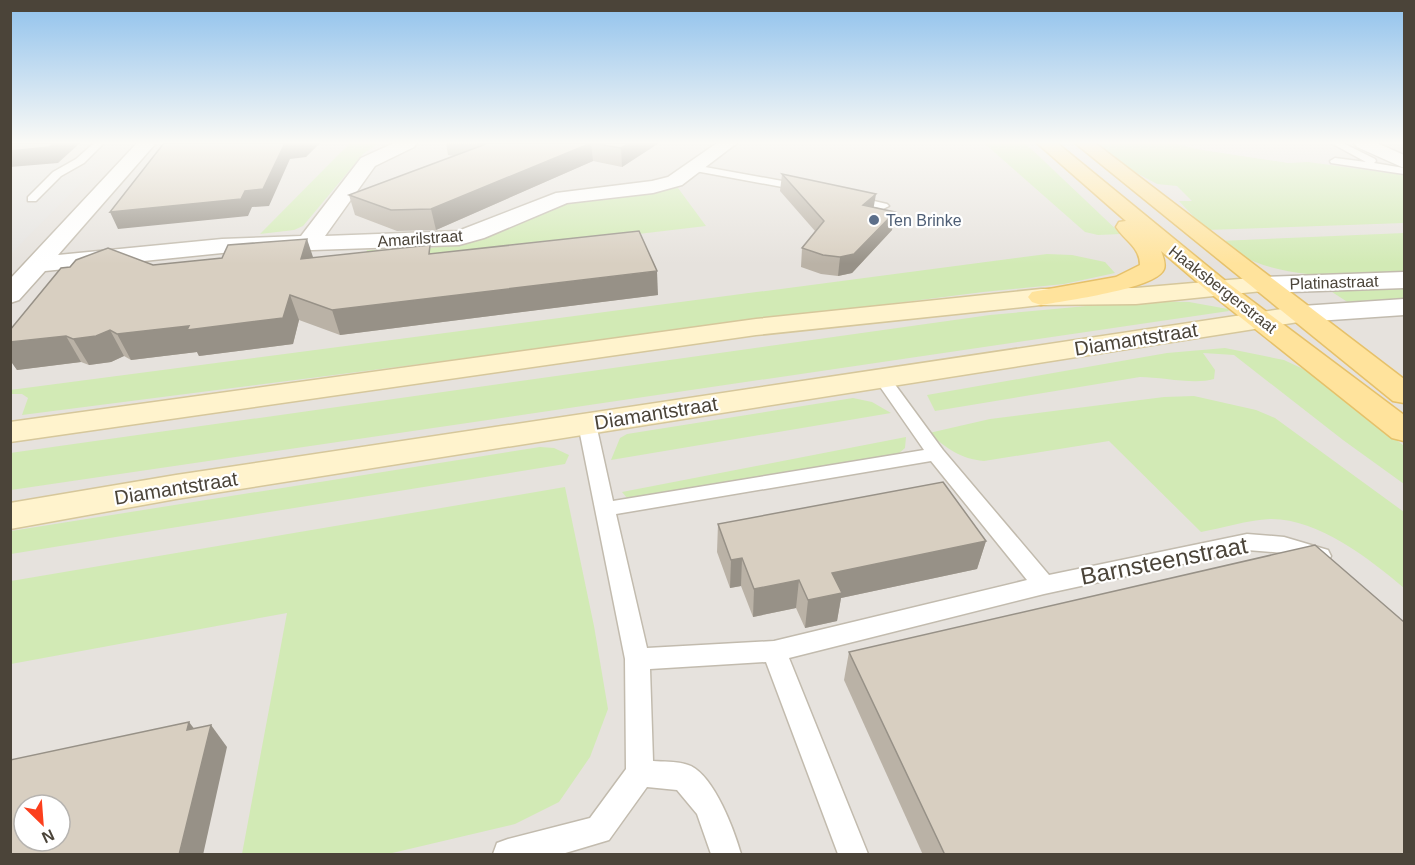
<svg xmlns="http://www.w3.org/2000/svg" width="1415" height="865" font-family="Arial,sans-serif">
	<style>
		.industrial { fill: #e6e2dd; fill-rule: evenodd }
		.green { fill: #d2eab5 }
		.parking { fill: #e5e3e0 }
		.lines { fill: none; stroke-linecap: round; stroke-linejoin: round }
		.service-casing { stroke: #c2bbae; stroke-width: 3 }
		.minor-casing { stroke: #c2bbae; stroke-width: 3 }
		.secondary-casing { stroke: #d6c79b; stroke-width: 3 }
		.primary-casing { stroke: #e6c16a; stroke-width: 3 }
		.service { fill: #fff; fill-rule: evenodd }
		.minor { fill: #fff; fill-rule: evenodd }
		.secondary { fill: #fff3cd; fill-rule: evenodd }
		.primary { fill: #ffe39c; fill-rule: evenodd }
		.wall { fill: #bab2a6 }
		.shaded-wall { fill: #979187 }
		.building { fill: #d8cfc1; stroke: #979187; stroke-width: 1.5; fill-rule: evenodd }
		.service-dot { fill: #5c6f8a; stroke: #fff; stroke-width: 2 }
		.labels { text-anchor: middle; stroke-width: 4.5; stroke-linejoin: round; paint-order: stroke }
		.far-service-label { font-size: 16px; fill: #4e5e75; stroke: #fff; text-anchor: start }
		.far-street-label { font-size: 16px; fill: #4b4439; stroke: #fff }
		.street-label { font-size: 20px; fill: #4b4439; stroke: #fff }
		.near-street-label { font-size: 24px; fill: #4b4439; stroke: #fff }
	</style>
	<rect width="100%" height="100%" fill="#f6f3ec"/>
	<path class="industrial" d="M10 143H1404V854H11ZM24 805H60V841H24Z"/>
	<g class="green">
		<path d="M350 143H379L363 154 303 226 294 230 260 234Z"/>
		<path d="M984 143H1025L1121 234 1098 235 1085 232Z"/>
		<path d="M1098 143H1175L1197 149 1289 163 1308 162 1404 175V223L1206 230 1179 201H1192L1177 186 1157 184 1120 164Z"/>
		<path d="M678 188 706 226 630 235 361 277 367 250 424 249 473 242 566 203Z"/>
		<path d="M1404 233V274C1342 276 1271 283 1219 241Z"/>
		<path d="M1047 254 1072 255 1105 262 1115 273 1064 284 983 292 22 415 28 398 22 394H11L10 390Z"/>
		<path d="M1404 288V301L1349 303 1329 290Z"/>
		<path d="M1141 301 1189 302 1228 309 1229 311 11 490 10 453 990 315Z"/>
		<path d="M1225 348 1284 360 1316 375 1404 446V484L1343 440 1234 355 1203 353 1215 370 1214 379C1194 385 1162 377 1140 377L935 411 927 395 1167 353Z"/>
		<path d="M1194 396 1256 410 1275 418 1404 512V588C1370 559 1317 518 1270 519 1247 520 1223 528 1201 532L1109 441 984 461C961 459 946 448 929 433L990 419 1164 397Z"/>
		<path d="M853 398 872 402 891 413 611 460 620 438 627 434Z"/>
		<path d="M906 437 905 448 898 454 643 500 627 498 622 492Z"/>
		<path d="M540 447 554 448 569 455 565 464 11 554V531Z"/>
		<path d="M565 487 594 626 608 709 590 757 559 802 515 824 388 854H242L287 613 11 664V581Z"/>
	</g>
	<g class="parking">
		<path d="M1175 143H1312L1343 160 1345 165 1288 158 1289 163 1197 149Z"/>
		<path d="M105 159 11 254V167Z"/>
	</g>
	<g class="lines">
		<g class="service-casing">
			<g id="service">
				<path d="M94 143H104L84 163 61 176 36 201H28V197L53 172 76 159Z"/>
				<path d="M1331 143H1343L1375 159 1376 161 1374 163 1404 168V174L1331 163 1330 161 1335 158 1366 162Z"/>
				<path d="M694 165 804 185 810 188 804 191 690 170V166Z"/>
				<path d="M852 196 887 204 889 206 883 209 848 201V197Z"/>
				<path d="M882 373 888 375 943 450 1049 575 1247 534 1284 537 1328 550 1331 556 1328 562 1320 564 1284 553 1247 550 1044 594 789 658 868 854H838L766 662 650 669 653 761C665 762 680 761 691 766 715 778 734 830 741 854H711L697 814 677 790 647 787 609 840 562 854H493L497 843 508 839 590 818 626 769 625 659 578 424 581 420H593L596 424 613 501 924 450 874 378ZM931 461 1027 580 774 641 647 648 616 514Z"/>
			</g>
		</g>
		<g class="minor-casing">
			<g id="minor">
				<path d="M137 143H156L58 255 222 239 301 236 361 158 394 143H417L414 147 375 166 325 236 458 231 556 193 652 181 668 177 717 143H737L682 185 653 193 567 203 484 238 459 245 222 253 45 271 19 300 10 303V279Z"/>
				<path d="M1354 143H1377L1404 155V168L1357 147Z"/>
				<path d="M1404 272V288L1263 293 1254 290 1250 285 1254 280 1263 277Z"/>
				<path d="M1404 299V315L1302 322 1293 320 1289 314 1293 308 1302 306Z"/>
			</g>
		</g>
		<g class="secondary-casing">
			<g id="secondary">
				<path d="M1263 277 1272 280 1276 285 1272 290 1136 304 1041 305 756 335 10 442V422L756 319 1041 289 1136 288Z"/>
				<path d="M1302 306 1311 308 1315 314 1311 320 176 499 10 529V503L176 475Z"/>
			</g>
		</g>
		<g class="primary-casing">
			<g id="primary">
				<path d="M1037 143H1057L1228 283 1404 415V441L1392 438 1210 293 1161 251C1163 256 1166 264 1164 269 1157 289 1062 301 1041 305L1032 302 1028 297 1032 292 1116 277 1140 265C1140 247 1125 241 1116 227L1119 222 1126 221Z"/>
				<path d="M1075 143H1095L1404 379V403L1393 401Z"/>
			</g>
		</g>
		<use href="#service" class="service"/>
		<use href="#minor" class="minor"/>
		<use href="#secondary" class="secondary"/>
		<use href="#primary" class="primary"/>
	</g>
	<g class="wall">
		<path d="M446 143H659L622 167 593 161 436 230 397 231 355 215 349 195 454 156 448 155Z"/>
		<path d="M782 174 874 207 892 230 852 273 838 276 821 274 801 267 802 248 815 231 780 191Z"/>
		<path d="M432 253 658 295 340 335 299 320 293 344 199 356 197 352 131 360 124 356 111 362 89 365 81 362 17 370 10 360V330L153 265 313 258Z"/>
		<path d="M718 524 986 541 977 569 841 598 837 621 805 628 796 608 753 617 741 586 730 588 717 552Z"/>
		<path d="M849 652 1404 855H923L844 680Z"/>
	</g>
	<g class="shaded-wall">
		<path d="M55 143H80L58 163 10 167V151Z"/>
		<path d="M285 143H320L306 157 290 159 269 206 252 207 248 216 118 229 110 212Z"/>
		<path d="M591 143 593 161 436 230 431 209Z"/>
		<path d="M629 143H659L622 167 621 148Z"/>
		<path d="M876 194 873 211 863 205Z"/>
		<path d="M895 212 892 230 852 273 838 276 840 257Z"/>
		<path d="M307 239 315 263 301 259Z"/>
		<path d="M657 271 658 295 340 335 332 310Z"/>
		<path d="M290 295 299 320 293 344 199 356 197 352 131 360 117 334Z"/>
		<path d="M110 330 124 356 111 362 89 365 73 339Z"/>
		<path d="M66 336 81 362 17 370 10 360V342Z"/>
		<path d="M986 541 977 569 841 598 837 621 805 628 808 600 832 573Z"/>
		<path d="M742 558 741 586 730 588 731 560Z"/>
		<path d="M799 580 796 608 753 617 754 589Z"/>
		<path d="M189 722 206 744 187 730Z"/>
		<path d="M211 725 227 747 203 855H179Z"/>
	</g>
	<g class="building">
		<path d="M10 143H55L49 147 10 151Z"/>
		<path d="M164 143H291H285L263 189 245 191 241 199 110 212Z"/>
		<path d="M477 143H629L621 148 591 143 431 209 391 210 349 195 486 144Z"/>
		<path d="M782 174 876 194 863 205 895 212 854 254 840 257 823 255 802 248 824 221Z"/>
		<path d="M639 231 657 271 332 310 290 295 283 318 187 330 189 326 117 334 110 330 96 336 73 339 66 336 10 342V330L61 268 70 267 76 260 108 248 153 265 222 258 228 245 307 239 301 259 430 245 429 254Z"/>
		<path d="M943 482 986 541 832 573 842 593 808 600 799 580 754 589 742 558 731 560 718 524Z"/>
		<path d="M1315 545 1404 622V855H945L849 652Z"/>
		<path d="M189 722 187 730 211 725 179 855H10V760ZM24 805H60V841H24Z"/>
	</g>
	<linearGradient id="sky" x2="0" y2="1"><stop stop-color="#8fc1ec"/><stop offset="0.54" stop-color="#fbfaf6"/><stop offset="1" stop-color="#fbfaf6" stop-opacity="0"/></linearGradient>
	<rect width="1415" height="264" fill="url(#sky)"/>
	<circle class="service-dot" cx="874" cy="220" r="6"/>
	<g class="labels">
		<g class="far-service-label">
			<text x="886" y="226">Ten Brinke</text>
		</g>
		<g class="far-street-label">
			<text transform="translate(420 238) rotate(-4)" y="6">Amarilstraat</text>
			<text transform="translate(1334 282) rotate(-2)" y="6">Platinastraat</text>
			<text transform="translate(1223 289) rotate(38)" y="6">Haaksbergerstraat</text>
		</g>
		<g class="street-label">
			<text transform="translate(1136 339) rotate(-9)" y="7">Diamantstraat</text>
			<text transform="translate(656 413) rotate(-9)" y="7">Diamantstraat</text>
			<text transform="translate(176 488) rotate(-9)" y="7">Diamantstraat</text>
		</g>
		<g class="near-street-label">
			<text transform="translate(1164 561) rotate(-11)" y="8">Barnsteenstraat</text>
		</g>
	</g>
	<rect width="1415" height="865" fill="none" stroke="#4b4439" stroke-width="24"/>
	<g transform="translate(42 823) rotate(155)"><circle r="28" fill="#ffffff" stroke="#b7b4b0" stroke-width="1.5"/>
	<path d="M0-4.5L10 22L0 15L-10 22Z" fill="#fc3f1d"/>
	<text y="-9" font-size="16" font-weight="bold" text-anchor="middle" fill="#4b4439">N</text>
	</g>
</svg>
